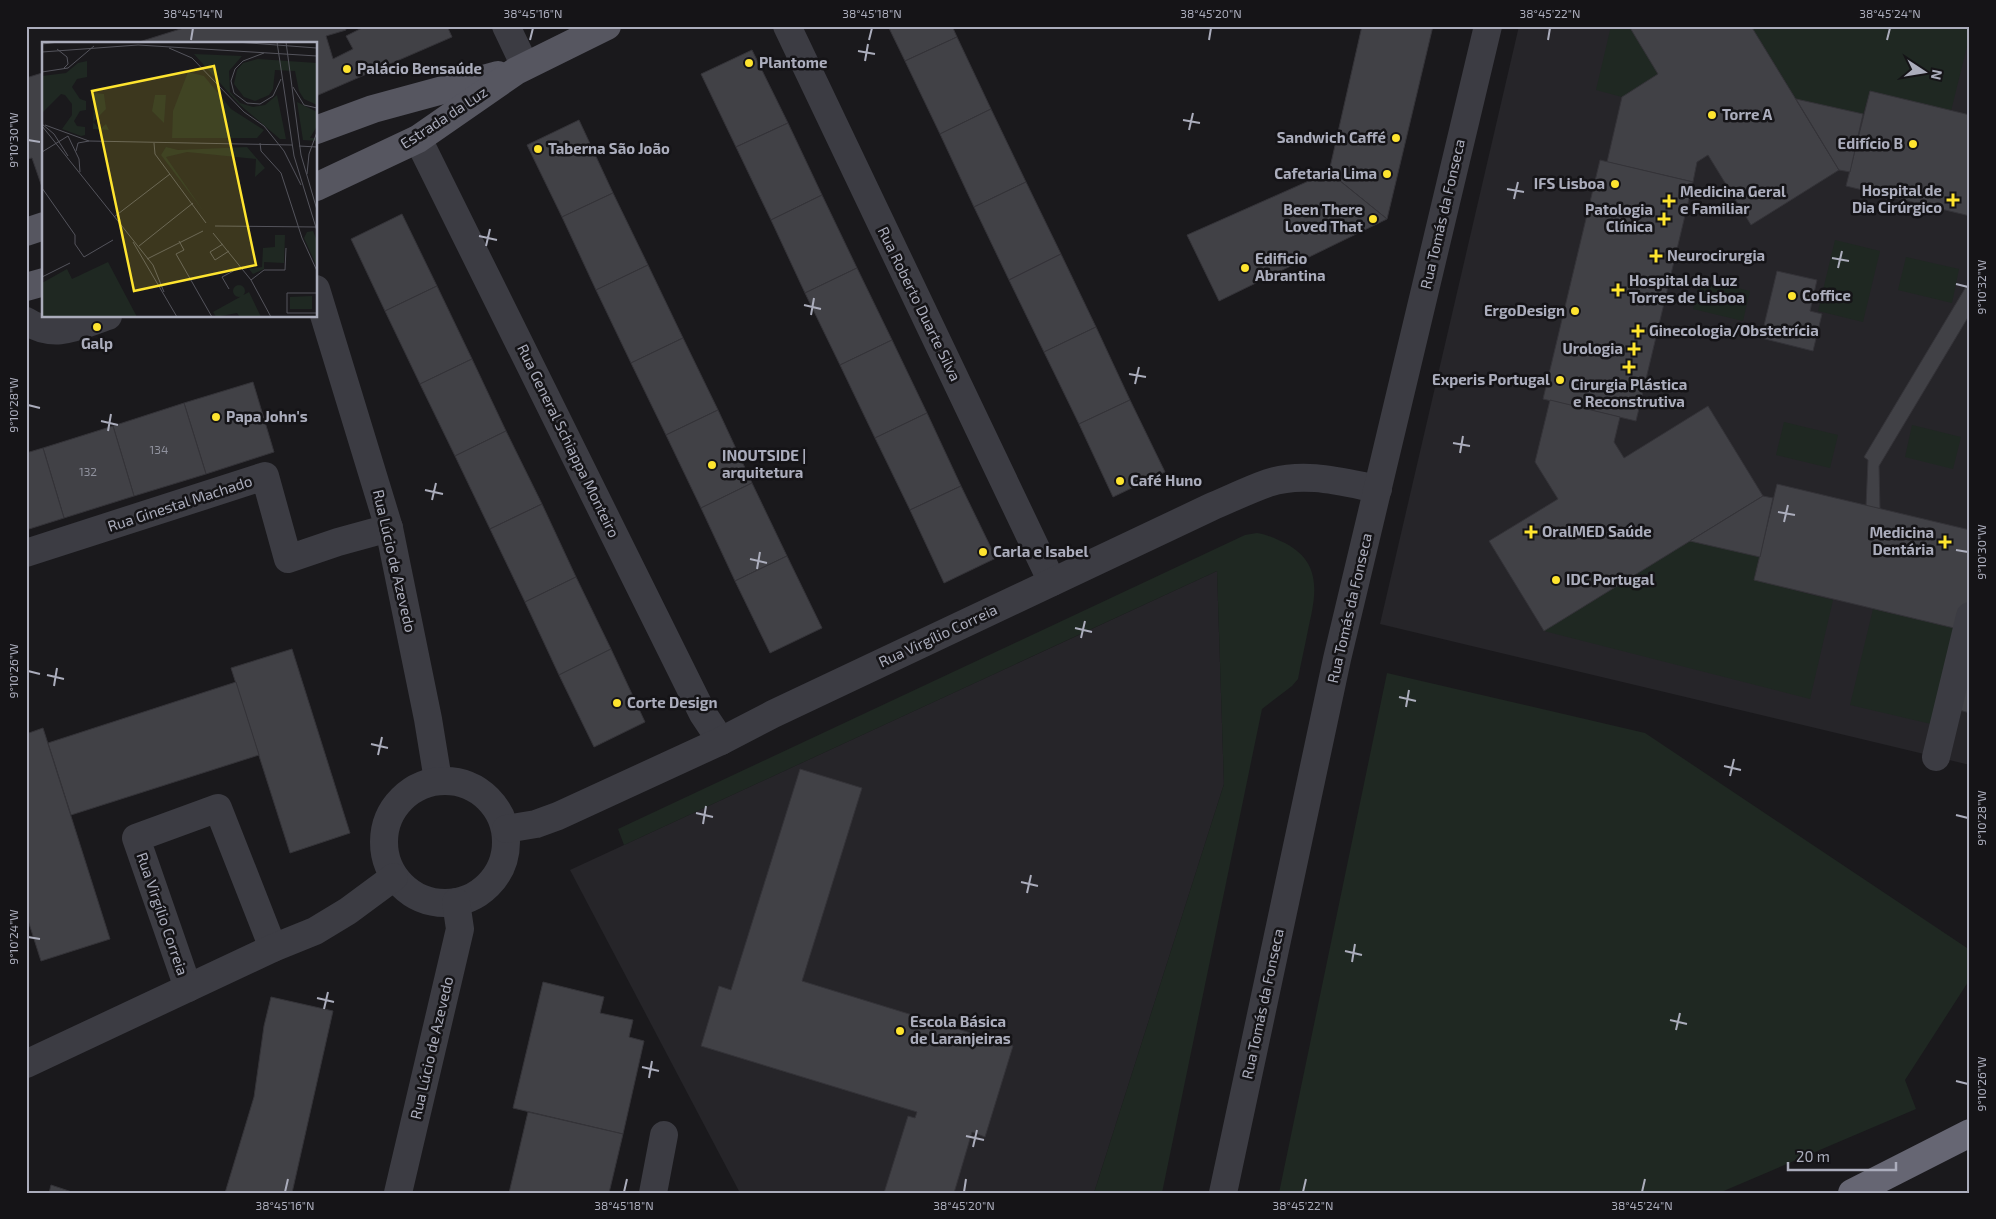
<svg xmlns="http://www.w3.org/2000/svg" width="1996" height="1219" font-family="'Exo 2',sans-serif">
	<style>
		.built { fill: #262529 }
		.green { fill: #1f2822 }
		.building { fill: #414146; stroke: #343338 }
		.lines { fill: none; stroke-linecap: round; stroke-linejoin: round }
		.minor { stroke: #3c3c43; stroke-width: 28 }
		.major { stroke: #565660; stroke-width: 28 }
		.highway { stroke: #666673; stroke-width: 28 }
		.ticks { fill: none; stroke: #abadbc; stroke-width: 2 }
		.poi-dot { fill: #fee42f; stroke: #151417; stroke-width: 2 }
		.labels { text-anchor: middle; stroke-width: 5; stroke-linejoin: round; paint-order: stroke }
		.number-label { font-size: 12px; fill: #90929e }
		.poi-label { font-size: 15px; font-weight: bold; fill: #abadbc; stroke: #151417; text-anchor: start }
		.street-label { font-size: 15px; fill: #abadbc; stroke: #151417 }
		.inset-road { fill: none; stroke: #54545c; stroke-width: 1 }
		.view { fill: #fee42f; fill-opacity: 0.15; stroke: #fee42f; stroke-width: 2.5 }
		.inset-edge { fill: none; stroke: #abadbc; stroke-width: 2.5 }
		.neatline { fill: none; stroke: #abadbc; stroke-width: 2 }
		.ticks-label { font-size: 12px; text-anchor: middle; fill: #abadbc }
	</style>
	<rect width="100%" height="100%" fill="#1a191c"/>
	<g class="built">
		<path d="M1519 26H1970V765L1380 624Z"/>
		<path d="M1217 571 1224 784 1094 1193H740L570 870Z"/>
	</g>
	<g class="green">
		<path d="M1611 26H1629L1658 74 1622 97 1596 90Z"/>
		<path d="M1751 26H1970V34L1951 111 1870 91 1863 114 1796 99Z"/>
		<path d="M1835 240 1880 251 1863 322 1818 311Z"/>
		<path d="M1906 257 1959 269 1952 303 1898 290Z"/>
		<path d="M1700 279 1750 291 1743 321 1693 309Z"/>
		<path d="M1784 422 1838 435 1830 468 1776 455Z"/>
		<path d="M1912 425 1961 437 1953 469 1905 457Z"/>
		<path d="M1257 533C1268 535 1275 538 1285 543 1323 563 1316 595 1308 630 1305 646 1301 662 1298 679L1292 686 1262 709 1162 1193H1094L1224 784 1217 571 624 845 618 829 1245 535Z"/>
		<path d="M1690 541 1760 557 1754 580 1833 600 1810 699 1544 631Z"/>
		<path d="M1873 609 1954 628 1931 724 1850 705Z"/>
		<path d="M1387 673 1645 733 1970 950V979L1905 1080 1916 1109 1719 1193H1279Z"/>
	</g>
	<g class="building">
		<path d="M190 26H345L346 30 326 36 333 59 353 49 346 36 366 26H447L452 37 316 96V44H139V42Z"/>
		<path d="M888 26H952L957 37 905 61Z"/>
		<path d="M1362 26H1433L1387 219 1329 172Z"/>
		<path d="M1629 26H1751L1839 170 1751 225 1708 155 1697 162 1693 182 1607 162 1622 97 1658 74Z"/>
		<path d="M957 37 991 109 940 134 905 61Z"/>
		<path d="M752 50 788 123 736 147 701 74Z"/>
		<path d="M42 73 44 79V186L42 187 32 158 26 159V78Z"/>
		<path d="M1870 91 1970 115V216L1846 186Z"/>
		<path d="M1796 99 1863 114 1850 172 1839 170Z"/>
		<path d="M991 109 1026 182 974 207 940 134Z"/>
		<path d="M579 120 613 193 562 217 527 145Z"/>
		<path d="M788 123 822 195 771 220 736 147Z"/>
		<path d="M1600 160 1693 182 1636 421 1543 399Z"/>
		<path d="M1329 172 1387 219 1219 301 1187 235Z"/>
		<path d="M1026 182 1061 254 1009 280 974 207Z"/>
		<path d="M613 193 648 265 596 290 562 217Z"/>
		<path d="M822 195 857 268 805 293 771 220Z"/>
		<path d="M402 214 437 286 385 311 351 239Z"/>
		<path d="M1061 254 1096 327 1044 352 1009 280Z"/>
		<path d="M648 265 683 338 631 363 596 290Z"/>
		<path d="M857 268 892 340 840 365 805 293Z"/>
		<path d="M1777 271 1817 280 1810 311 1822 314 1813 351 1761 338Z"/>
		<path d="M1970 280V314L1879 466 1880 509 1866 506 1868 460 1864 457Z"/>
		<path d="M437 286 472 359 420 384 385 311Z"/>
		<path d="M1096 327 1130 400 1079 424 1044 352Z"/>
		<path d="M683 338 718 410 666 435 631 363Z"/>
		<path d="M892 340 927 413 875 438 840 365Z"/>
		<path d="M472 359 506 431 455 456 420 384Z"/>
		<path d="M253 382 274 452 206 474 184 403Z"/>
		<path d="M1130 400 1165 472 1113 497 1079 424Z"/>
		<path d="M1550 400 1620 417 1614 442 1624 458 1708 406 1763 496 1544 631 1489 541 1558 499 1535 462Z"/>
		<path d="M184 403 206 474 134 496 113 426Z"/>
		<path d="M718 410 752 483 701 508 666 435Z"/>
		<path d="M927 413 961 486 910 510 875 438Z"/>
		<path d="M113 426 134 496 64 518 43 448Z"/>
		<path d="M506 431 542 504 490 529 455 456Z"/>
		<path d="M43 448 64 518 26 530V453Z"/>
		<path d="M752 483 787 556 735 581 701 508Z"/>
		<path d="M1777 484 1970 530V613L1954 628 1754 580Z"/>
		<path d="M961 486 996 558 944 583 910 510Z"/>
		<path d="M1763 496 1773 498 1760 557 1690 541Z"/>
		<path d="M542 504 576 577 525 602 490 529Z"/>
		<path d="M787 556 822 628 770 653 735 581Z"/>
		<path d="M576 577 611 649 559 675 525 602Z"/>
		<path d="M292 649 350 833 290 853 231 668Z"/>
		<path d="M611 649 645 722 594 747 559 675Z"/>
		<path d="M1970 665V713L1959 710Z"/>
		<path d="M236 682 259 755 71 815 48 743Z"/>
		<path d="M43 728 110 939 41 961 26 914V734Z"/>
		<path d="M800 769 862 788 802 981 1013 1046 985 1137 972 1132 954 1193H884L908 1116 915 1118 917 1112 701 1046 719 986 731 990Z"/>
		<path d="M543 982 604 997 600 1013 633 1020 629 1037 644 1041 623 1134 513 1108Z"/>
		<path d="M271 997 333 1011 292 1193H225L254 1097 264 1026Z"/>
		<path d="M528 1112 623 1134 609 1193H509Z"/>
		<path d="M51 1185 75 1193H49Z"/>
	</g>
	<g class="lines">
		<g class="minor">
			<path d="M506 26 525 66"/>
			<path d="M787 26 1052 582"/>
			<path d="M418 139 703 714 721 741"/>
			<path d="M316 289 389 528 428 719 438 780"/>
			<path d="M26 321C55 340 78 326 108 316"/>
			<path d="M26 553 265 476 288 559 338 542 389 528"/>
			<path d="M1936 757 1970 616"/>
			<circle cx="445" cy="842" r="61"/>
			<path d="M506 829 536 824 558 816 721 741 773 714 1211 507C1230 499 1248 490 1268 483 1304 471 1342 482 1378 489"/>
			<path d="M188 988 136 838 218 808 273 948"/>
			<path d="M26 1064 273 948 315 931 348 911 394 877"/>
			<path d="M398 1193 460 929 456 902"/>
			<path d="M653 1193 664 1135"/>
			<path d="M1223 1193 1337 659 1488 26"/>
		</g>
		<g class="major">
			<path d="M316 130 373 109 498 75"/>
			<path d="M316 187 418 139 516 71 607 26"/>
			<path d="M26 232 44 226"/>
			<path d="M26 287 44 282"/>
		</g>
		<path class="highway" d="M1852 1193 1970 1133"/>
	</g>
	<path class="ticks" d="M191 40 193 28M530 40 533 28M869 40 872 28M1209 40 1211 28M1548 40 1550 28M1887 40 1890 28M858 51 875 54M865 61 868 44M1183 120 1200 123M1189 130 1193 113M28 140 40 142M1507 189 1524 192M1514 199 1518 182M479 236 497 240M486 246 490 229M1832 258 1849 261M1838 268 1842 251M1956 284 1968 287M804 305 821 309M811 315 814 298M1129 374 1146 377M1135 384 1139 367M28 405 40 408M101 421 118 425M108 431 111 414M1453 443 1470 446M1460 453 1463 436M425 490 443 494M432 500 436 483M1778 512 1795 515M1784 522 1788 505M1956 550 1968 552M750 559 767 563M757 569 760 552M1075 628 1092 632M1081 638 1085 621M28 671 40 674M47 675 64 679M54 686 57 668M1399 697 1416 701M1406 707 1409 690M371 744 388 748M378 755 382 737M1724 766 1741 770M1730 776 1734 759M696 813 713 817M1956 815 1968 818M703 824 706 806M1021 882 1038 886M1027 893 1031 875M28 937 40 939M1345 951 1362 955M1352 962 1355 944M317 998 334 1002M324 1009 328 992M1670 1020 1687 1024M1676 1030 1680 1013M642 1067 659 1071M649 1078 652 1061M1956 1081 1968 1084M966 1136 984 1140M973 1147 977 1130M285 1192 288 1179M624 1192 627 1179M964 1192 966 1179M1303 1192 1306 1179M1642 1192 1645 1179"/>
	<g class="poi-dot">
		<circle cx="749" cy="63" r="5"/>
		<circle cx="347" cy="69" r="5"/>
		<circle cx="1712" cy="115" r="5"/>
		<circle cx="1396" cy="138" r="5"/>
		<circle cx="1913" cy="144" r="5"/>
		<circle cx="538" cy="149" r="5"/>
		<circle cx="1387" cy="174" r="5"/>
		<circle cx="1615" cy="184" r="5"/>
		<path d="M1950.5 192.5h5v5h5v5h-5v5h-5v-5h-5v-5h5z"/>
		<path d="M1666.5 193.5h5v5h5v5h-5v5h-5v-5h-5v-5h5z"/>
		<circle cx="1373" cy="219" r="5"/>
		<path d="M1661.5 211.5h5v5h5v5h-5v5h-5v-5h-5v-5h5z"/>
		<path d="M1653.5 248.5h5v5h5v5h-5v5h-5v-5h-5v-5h5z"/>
		<circle cx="1245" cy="268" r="5"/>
		<path d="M1615.5 282.5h5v5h5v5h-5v5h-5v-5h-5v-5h5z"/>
		<circle cx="1792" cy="296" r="5"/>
		<circle cx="1575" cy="311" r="5"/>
		<circle cx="97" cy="327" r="5"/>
		<path d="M1635.5 323.5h5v5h5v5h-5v5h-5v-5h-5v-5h5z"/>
		<path d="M1631.5 341.5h5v5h5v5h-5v5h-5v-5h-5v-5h5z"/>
		<path d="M1626.5 359.5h5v5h5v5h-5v5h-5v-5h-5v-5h5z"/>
		<circle cx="1560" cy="380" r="5"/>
		<circle cx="216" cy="417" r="5"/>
		<circle cx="712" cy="465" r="5"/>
		<circle cx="1120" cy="481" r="5"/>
		<path d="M1528.5 524.5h5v5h5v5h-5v5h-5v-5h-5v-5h5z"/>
		<path d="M1942.5 534.5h5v5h5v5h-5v5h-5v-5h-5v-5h5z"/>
		<circle cx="983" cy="552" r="5"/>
		<circle cx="1556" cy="580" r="5"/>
		<circle cx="617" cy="703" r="5"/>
		<circle cx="900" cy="1031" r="5"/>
	</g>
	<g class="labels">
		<g class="number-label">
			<text x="159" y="454">134</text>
			<text x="88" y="476">132</text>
		</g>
		<g class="poi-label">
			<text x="759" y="68">Plantome</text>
			<text x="357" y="74">Palácio Bensaúde</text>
			<text x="1722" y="120">Torre A</text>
			<text x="1386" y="143" text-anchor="end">Sandwich Caffé</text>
			<text x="1903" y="149" text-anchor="end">Edifício B</text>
			<text x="548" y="154">Taberna São João</text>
			<text x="1377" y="179" text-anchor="end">Cafetaria Lima</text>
			<text x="1605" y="189" text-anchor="end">IFS Lisboa</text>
			<text x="1942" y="196" text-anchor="end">Hospital de<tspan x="1942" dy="17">Dia Cirúrgico</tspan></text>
			<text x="1680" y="197">Medicina Geral<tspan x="1680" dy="17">e Familiar</tspan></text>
			<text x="1363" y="215" text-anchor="end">Been There<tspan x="1363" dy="17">Loved That</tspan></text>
			<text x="1653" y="215" text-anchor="end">Patologia<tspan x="1653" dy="17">Clínica</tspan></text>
			<text x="1667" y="261">Neurocirurgia</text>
			<text x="1255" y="264">Edificio<tspan x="1255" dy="17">Abrantina</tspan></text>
			<text x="1629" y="286">Hospital da Luz<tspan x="1629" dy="17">Torres de Lisboa</tspan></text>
			<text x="1802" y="301">Coffice</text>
			<text x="1565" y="316" text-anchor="end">ErgoDesign</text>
			<text x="1649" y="336">Ginecologia/Obstetrícia</text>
			<text x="97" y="349" text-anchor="middle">Galp</text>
			<text x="1623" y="354" text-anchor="end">Urologia</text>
			<text x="1550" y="385" text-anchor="end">Experis Portugal</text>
			<text x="1629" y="390" text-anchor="middle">Cirurgia Plástica<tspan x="1629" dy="17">e Reconstrutiva</tspan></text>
			<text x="226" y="422">Papa John's</text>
			<text x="722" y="461">INOUTSIDE |<tspan x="722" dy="17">arquitetura</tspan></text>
			<text x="1130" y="486">Café Huno</text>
			<text x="1542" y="537">OralMED Saúde</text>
			<text x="1934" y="538" text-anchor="end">Medicina<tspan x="1934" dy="17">Dentária</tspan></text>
			<text x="993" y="557">Carla e Isabel</text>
			<text x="1566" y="585">IDC Portugal</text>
			<text x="627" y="708">Corte Design</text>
			<text x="910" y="1027">Escola Básica<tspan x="910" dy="17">de Laranjeiras</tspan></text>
		</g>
		<g class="street-label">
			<text transform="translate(444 118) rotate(-33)" y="5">Estrada da Luz</text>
			<text transform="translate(1443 214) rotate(-77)" y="5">Rua Tomás da Fonseca</text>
			<text transform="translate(919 304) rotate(64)" y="5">Rua Roberto Duarte Silva</text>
			<text transform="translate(568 441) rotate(64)" y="5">Rua General Schiappa Monteiro</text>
			<text transform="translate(180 504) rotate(-18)" y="5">Rua Ginestal Machado</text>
			<text transform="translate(394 561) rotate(77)" y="5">Rua Lúcio de Azevedo</text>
			<text transform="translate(1350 608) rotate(-77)" y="5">Rua Tomás da Fonseca</text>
			<text transform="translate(938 636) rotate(-25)" y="5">Rua Virgílio Correia</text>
			<text transform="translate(162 914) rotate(71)" y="5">Rua Virgílio Correia</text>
			<text transform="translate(1263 1004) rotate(-78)" y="5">Rua Tomás da Fonseca</text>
			<text transform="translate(432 1048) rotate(-77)" y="5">Rua Lúcio de Azevedo</text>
		</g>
	</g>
	<g transform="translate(42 42)">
		<rect width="275" height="275" fill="#1a191c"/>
		<path d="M152 12 200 14 187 29 188 50 198 61 211 65 223 63 235 53 244 97H238L197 62ZM216 17 275 21V63L262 57 257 49 253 29 233 28 231 47 227 53 213 59 202 55 192 42 195 28 201 21ZM45 19V35L35 37 30 45 38 57 44 59V68L38 69 32 79 35 84 43 85V93L39 94 20 87 30 73V62L23 53 19 52 0 71V34L24 31 36 21ZM146 30 162 34 189 67 222 88 215 96H130L131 69ZM52 51 62 52 64 67 51 80 58 87 64 82 67 88 51 87ZM113 53H124L122 81 110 69ZM255 60 275 70V84L268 96H275V99L261 98ZM124 105 136 108 205 105 223 126 213 135 214 117 145 110 124 115 162 170 119 113ZM271 189 275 199V225L262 196 265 190ZM233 193H243L242 221 222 220V227L211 232 207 227 220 225 221 206 233 205ZM66 220 95 275H0V241L25 227 30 237ZM191 249a6 6 0 1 1 12 0a6 6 0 1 1-12 0ZM207 250 219 275H198L195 271 174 275 171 270ZM270 254V267H248V255Z" fill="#1f2822"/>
		<path class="inset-road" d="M194 0 275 6M235 0 252 114 275 189M244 0 259 113 275 168M0 2 17 0M127 6 150 16 202 70 222 84 242 109 259 143M15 7 25 15 26 22 22 26M0 10 96 3 275 14M222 11 201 19 193 27 189 39 192 51 205 61 218 62 231 54 239 37M0 30 26 26 52 4M251 45 262 63 275 66M0 82 12 92 26 114M3 83 47 99 250 103M0 84 111 223 122 250M26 94 37 117 38 130M112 101 113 112 164 181M218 101 219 109 239 131 260 196 275 229M257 104 275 105M34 109 36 101 47 99M0 110 26 94M265 132 267 112 275 90M0 146 33 193V202L42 215 71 198M72 175 128 132M173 184 275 185M171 191 209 238 229 275M137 199 142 208 134 212 170 275M91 200 135 275M181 202 168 210 173 218 187 209M97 204 151 161M105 217 161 189M0 235 28 221M209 238 222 228H243L244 206M187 247 180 235 199 225M275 251H245V271H275"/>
		<path class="view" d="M172 24 214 223 92 249 50 49Z"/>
		<rect width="275" height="275" class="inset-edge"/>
	</g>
	<rect width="1996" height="1219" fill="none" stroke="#151417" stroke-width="55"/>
	<g transform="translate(1924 72) rotate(102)" stroke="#151417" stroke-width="4" paint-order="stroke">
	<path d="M0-4L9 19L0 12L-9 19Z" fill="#abadbc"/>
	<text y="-8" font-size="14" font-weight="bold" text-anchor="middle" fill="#abadbc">N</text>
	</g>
	<path d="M1788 1162v8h108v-8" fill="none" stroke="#abadbc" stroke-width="2.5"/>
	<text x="1796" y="1162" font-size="15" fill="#abadbc" stroke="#151417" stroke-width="4" paint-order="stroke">20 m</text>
	<rect x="28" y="28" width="1940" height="1164" class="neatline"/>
	<g class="ticks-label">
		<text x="193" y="18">38°45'14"N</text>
		<text x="533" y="18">38°45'16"N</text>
		<text x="872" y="18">38°45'18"N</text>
		<text x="1211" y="18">38°45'20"N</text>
		<text x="1550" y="18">38°45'22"N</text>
		<text x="1890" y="18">38°45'24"N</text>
		<text transform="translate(14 140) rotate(-90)" y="4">9°10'30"W</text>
		<text transform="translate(1982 287) rotate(-90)" y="4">9°10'32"W</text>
		<text transform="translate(14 405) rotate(-90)" y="4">9°10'28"W</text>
		<text transform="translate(1982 552) rotate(-90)" y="4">9°10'30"W</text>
		<text transform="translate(14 671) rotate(-90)" y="4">9°10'26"W</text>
		<text transform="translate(1982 818) rotate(-90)" y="4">9°10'28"W</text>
		<text transform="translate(14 937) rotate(-90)" y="4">9°10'24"W</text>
		<text transform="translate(1982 1084) rotate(-90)" y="4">9°10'26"W</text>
		<text x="285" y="1210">38°45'16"N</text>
		<text x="624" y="1210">38°45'18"N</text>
		<text x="964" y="1210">38°45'20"N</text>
		<text x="1303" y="1210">38°45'22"N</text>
		<text x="1642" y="1210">38°45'24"N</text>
	</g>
</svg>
